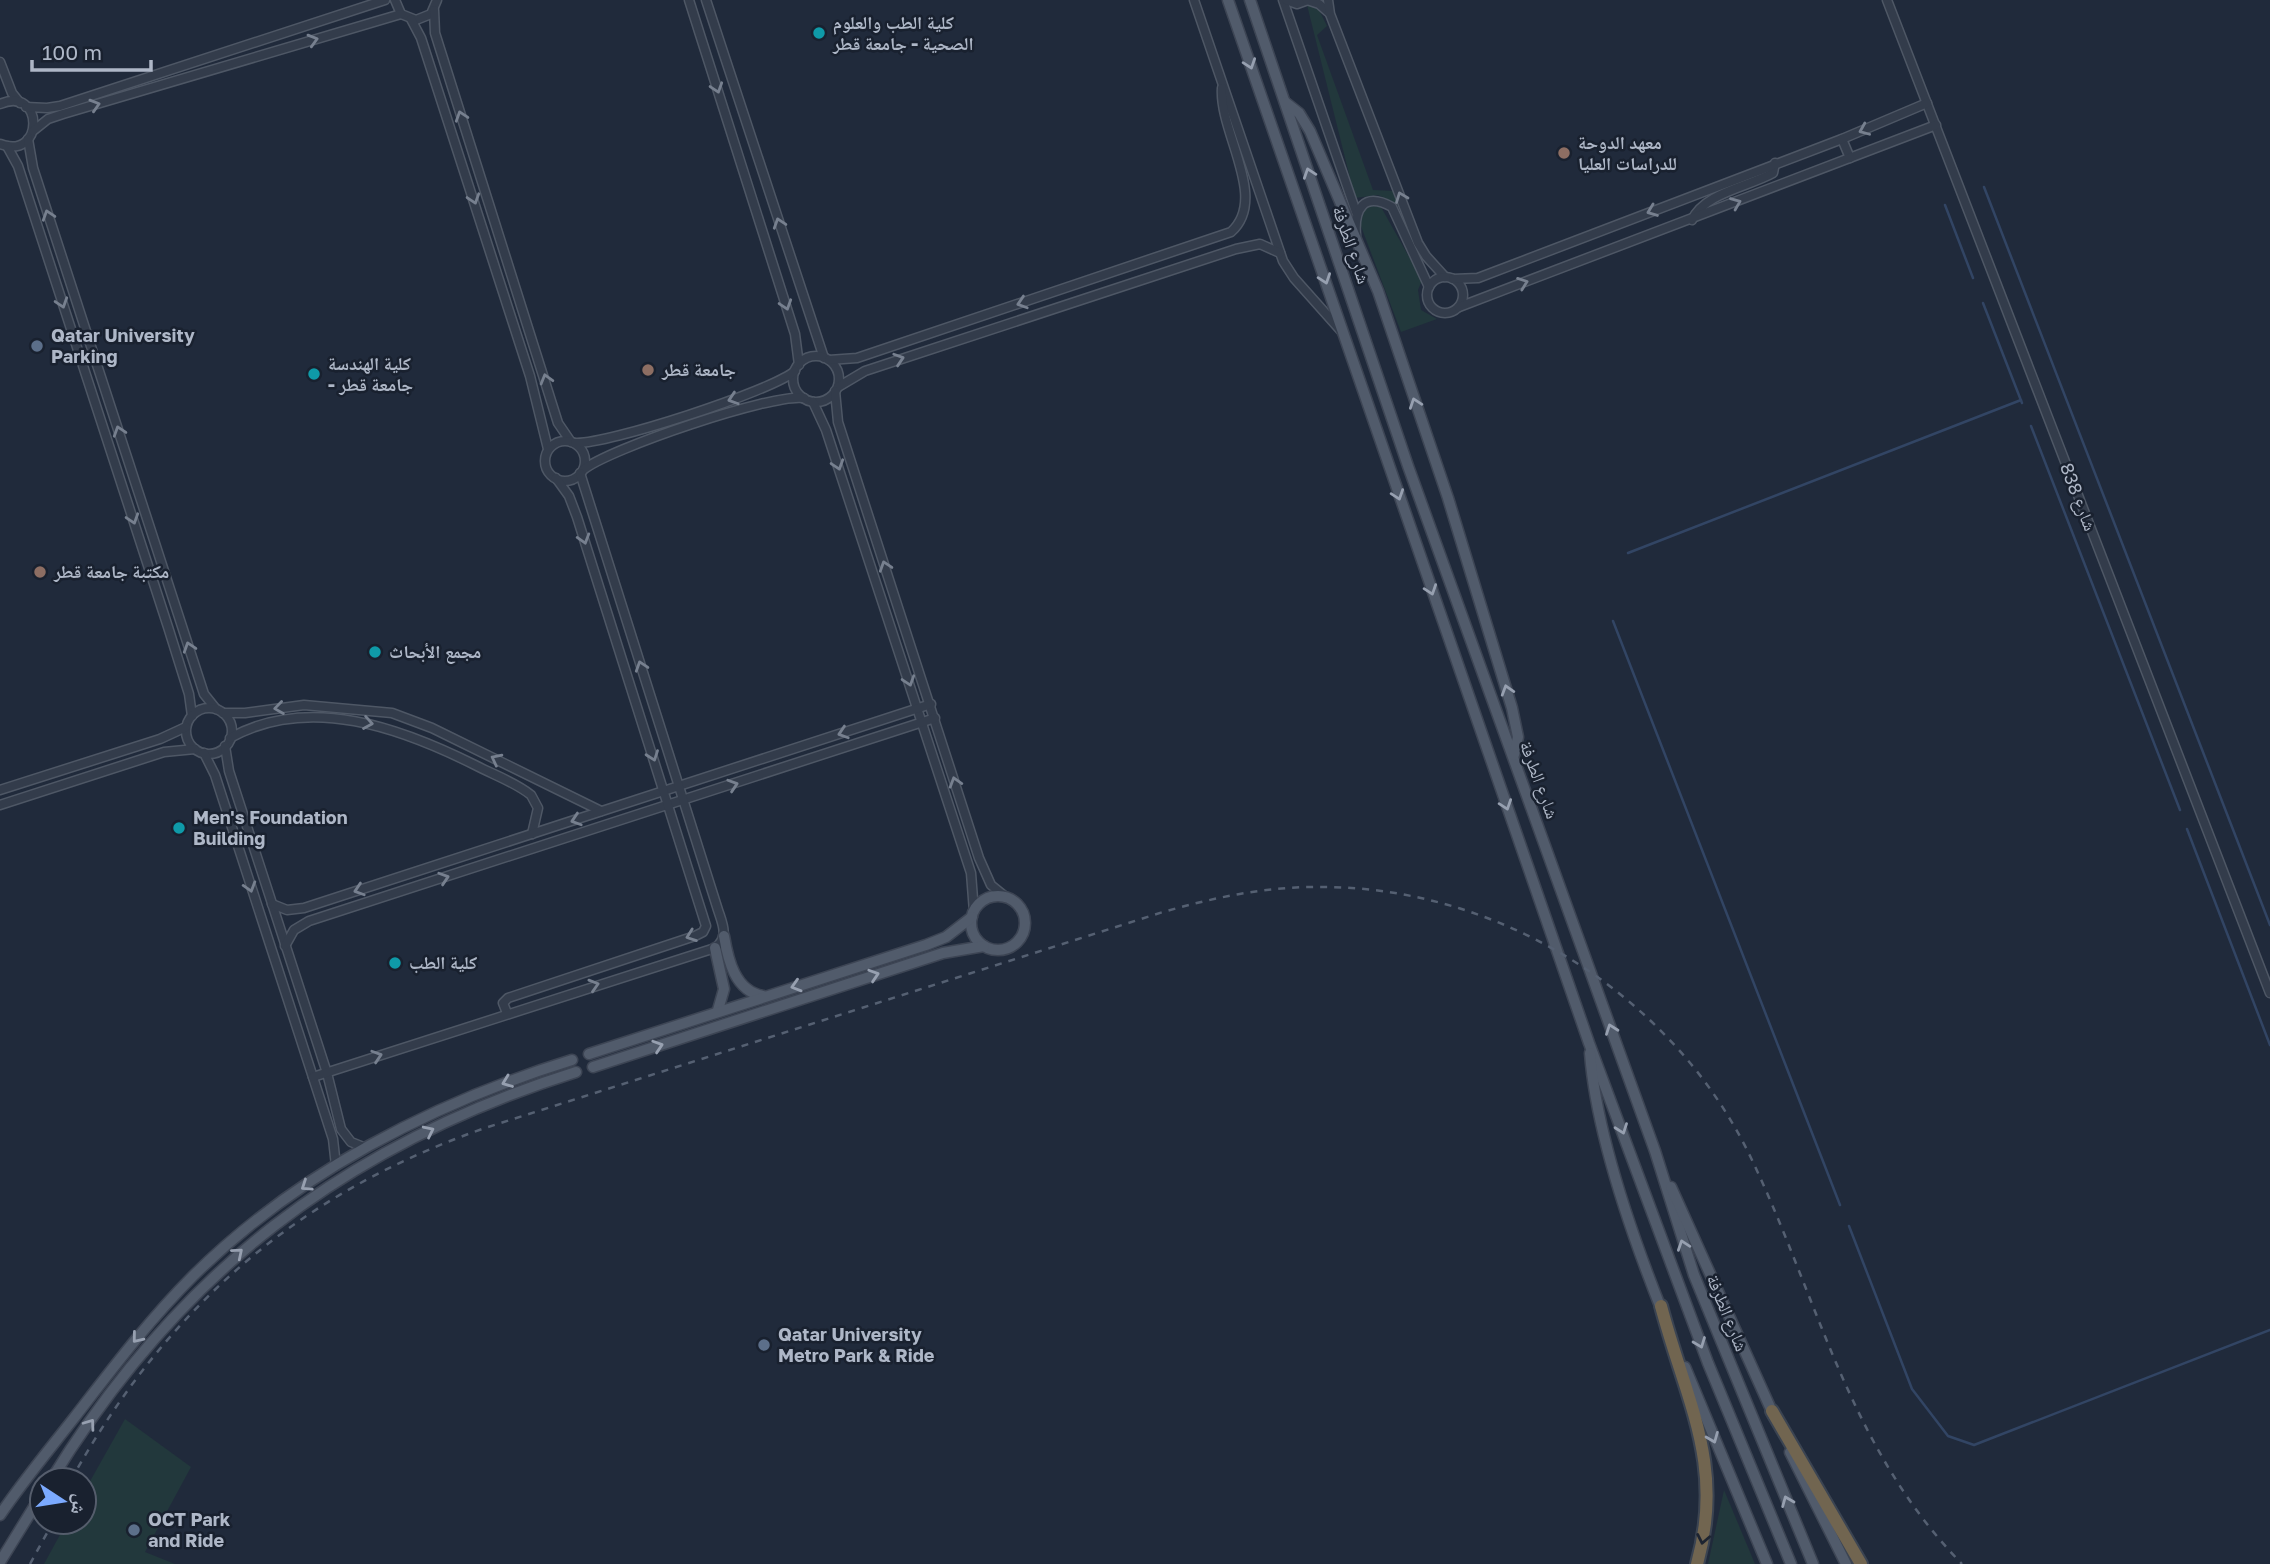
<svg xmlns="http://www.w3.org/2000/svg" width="2270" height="1564" font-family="'Golos Text','Noto Naskh Arabic',sans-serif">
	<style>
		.green { fill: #22383c }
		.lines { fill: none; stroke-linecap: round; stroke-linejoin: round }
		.stream { stroke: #324564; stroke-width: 2.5 }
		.minor-casing { stroke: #4e5765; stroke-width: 11 }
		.major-casing { stroke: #3d4554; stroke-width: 13 }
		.highway-casing { stroke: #3b4452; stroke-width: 16 }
		.minor { stroke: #333c4b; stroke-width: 8 }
		.major { stroke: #515b6b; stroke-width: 10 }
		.highway { stroke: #716550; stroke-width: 12 }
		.rail { stroke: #556072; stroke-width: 2.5; stroke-dasharray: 7 7; stroke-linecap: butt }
		.oneway { stroke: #77808f }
		.oneway2 { stroke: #97a0b0 }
		.oneway3 { stroke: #1d2431 }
		.culture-dot { fill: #0f9aa8; stroke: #19212f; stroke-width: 2.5 }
		.education-dot { fill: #8d6e63; stroke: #19212f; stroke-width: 2.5 }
		.service-dot { fill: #5c6f8a; stroke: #19212f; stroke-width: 2.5 }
		.labels { text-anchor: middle; stroke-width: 5; stroke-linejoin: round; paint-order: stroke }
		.poi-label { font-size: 18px; font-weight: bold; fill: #aeb7c7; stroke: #19212f; text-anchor: start }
		.street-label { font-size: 18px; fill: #aeb7c7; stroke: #19212f }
	</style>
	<rect width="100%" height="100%" fill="#202a3b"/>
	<g class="green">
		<path d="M1307 5 1319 10 1327 26 1317 35 1373 190 1396 191 1407 221 1405 222 1397 204 1378 195 1355 198Z"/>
		<path d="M1371 206 1381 207 1422 280 1418 290 1421 310 1437 319 1401 332 1359 221 1363 211Z"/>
		<path d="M125 1419 191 1467 145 1552 175 1564H44L67 1522H84V1492Z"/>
		<path d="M1724 1490 1755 1564H1708Z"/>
	</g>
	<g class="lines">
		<g class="stream">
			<path d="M1984 187 2270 925"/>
			<path d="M1945 205 1973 278"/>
			<path d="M1983 303 2022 403"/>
			<path d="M2031 426 2180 810"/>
			<path d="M1628 553 2021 400"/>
			<path d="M1613 621 1840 1205"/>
			<path d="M2187 829 2270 1045"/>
			<path d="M1849 1226 1912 1389 1948 1436 1974 1445 2270 1330"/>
		</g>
		<g class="minor-casing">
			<g id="minor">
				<path d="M395 0 401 14 416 20 431 14 437 0"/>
				<path d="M689 0 795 334 799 365"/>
				<path d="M706 0 824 358"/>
				<path d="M1194 0 1283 261 1294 278 1343 333"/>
				<path d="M1283 0 1356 212"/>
				<path d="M1286 0 1297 4 1308 0"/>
				<path d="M1307 0 1319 4 1328 12"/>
				<path d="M1328 0 1330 14 1418 243 1426 256 1445 277"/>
				<path d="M1887 0 2270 993"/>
				<path d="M434 10 435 33 447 71 558 423 571 442"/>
				<path d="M411 19 421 38 530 376 548 449"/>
				<path d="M0 62 12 93 20 103"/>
				<path d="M0 104C44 85 45 161 0 144"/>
				<path d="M26 107 47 108 60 106 385 0"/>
				<path d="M33 131 48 119 63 114 401 14"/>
				<path d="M28 139 33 168 204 694 216 709"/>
				<path d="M1842 139 1850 158"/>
				<path d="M7 146 18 166 168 627 189 694 192 716"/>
				<path d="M1692 220C1704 193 1748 187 1773 173L1775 163"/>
				<path d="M1356 235C1354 210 1363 191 1392 207L1429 287"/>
				<circle cx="1445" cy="295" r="18"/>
				<path d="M1453 279 1478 278 1842 139 1927 103"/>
				<path d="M1459 307 1936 125"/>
				<circle cx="816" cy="379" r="23"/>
				<path d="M829 360 857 358 1231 232C1269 198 1219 133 1222 88"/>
				<path d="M838 387 865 371 1236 249 1260 244 1280 253"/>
				<path d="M835 391 838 422 979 858 991 885 1007 898"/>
				<path d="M813 402 826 430 971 873 974 912"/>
				<circle cx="565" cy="461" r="20"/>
				<path d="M575 443C606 445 772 391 795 371"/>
				<path d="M583 470C608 449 773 393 804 398"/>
				<circle cx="209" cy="731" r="23"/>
				<path d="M223 713H245L304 705 392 713 432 728 601 811"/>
				<path d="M230 738C309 694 401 728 475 765 494 775 515 782 531 795L538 808 532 834"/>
				<path d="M225 746 229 771 327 1073 341 1129 351 1142 366 1148"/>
				<path d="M204 753 215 775 333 1139 336 1166"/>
				<path d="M0 790 160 739 186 727"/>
				<path d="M0 805 164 752 195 749"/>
				<path d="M272 904 287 910 304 908 931 704"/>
				<path d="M285 946 294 930 309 921 935 718"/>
				<path d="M507 1013 503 1003 508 998 695 936 703 932 706 926 577 517 569 496 556 478"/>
				<path d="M313 1077 715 948C729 937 723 925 718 910L580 473"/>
			</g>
		</g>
		<g class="major-casing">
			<g id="major">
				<path d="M1228 0 1589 1043 1708 1363 1791 1564"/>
				<path d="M1250 0 1408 466 1655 1151 1694 1275 1813 1564"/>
				<path d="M1285 102 1299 113 1310 131 1378 291 1448 498 1512 708 1518 737 1514 755"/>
				<circle cx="998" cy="923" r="27"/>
				<path d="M724 936C728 960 735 991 763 996"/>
				<path d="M715 948 724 989 718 1010"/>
				<path d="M1590 1053C1596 1132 1633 1238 1662 1311"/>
				<path d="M589 1054 926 945 946 937 972 917"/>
				<path d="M593 1067 943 953 984 946"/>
				<path d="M1671 1187 1774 1416"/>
				<path d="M1685 1367 1767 1564"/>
				<path d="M1790 1452 1846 1564"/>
				<path d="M51 1480C178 1273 344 1145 576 1072"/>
				<path d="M0 1515C23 1481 49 1450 74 1418 112 1369 149 1320 193 1276 297 1173 433 1103 572 1060"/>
				<path d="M0 1562 42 1494"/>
			</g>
		</g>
		<g class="highway-casing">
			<g id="highway">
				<path d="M1661 1306C1686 1401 1725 1464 1697 1564"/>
				<path d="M1772 1411 1861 1564"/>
			</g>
		</g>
		<use href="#minor" class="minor"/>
		<use href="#major" class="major"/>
		<use href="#highway" class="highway"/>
		<g class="rail">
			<path d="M71 1480C167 1307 298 1193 485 1128L1163 912C1216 897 1268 886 1324 887 1503 888 1675 997 1752 1160 1819 1301 1849 1448 1962 1564"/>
			<path d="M30 1564 53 1522"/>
		</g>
	</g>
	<defs><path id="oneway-chevron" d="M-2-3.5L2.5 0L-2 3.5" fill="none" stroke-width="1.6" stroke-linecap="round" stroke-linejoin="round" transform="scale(1.75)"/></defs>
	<g class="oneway">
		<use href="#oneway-chevron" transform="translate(313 40) rotate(-16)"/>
		<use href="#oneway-chevron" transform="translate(717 88) rotate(72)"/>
		<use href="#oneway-chevron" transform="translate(95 105) rotate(-17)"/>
		<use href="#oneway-chevron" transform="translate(461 116) rotate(-108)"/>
		<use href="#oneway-chevron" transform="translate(1864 130) rotate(157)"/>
		<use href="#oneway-chevron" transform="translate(1401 197) rotate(-111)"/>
		<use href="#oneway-chevron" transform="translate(474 199) rotate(72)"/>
		<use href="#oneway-chevron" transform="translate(1736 203) rotate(-22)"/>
		<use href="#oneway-chevron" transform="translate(1652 211) rotate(159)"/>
		<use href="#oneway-chevron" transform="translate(48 215) rotate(-108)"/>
		<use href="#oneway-chevron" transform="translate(779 223) rotate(-108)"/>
		<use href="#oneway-chevron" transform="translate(1523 283) rotate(-20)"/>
		<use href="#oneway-chevron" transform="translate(62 303) rotate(72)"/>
		<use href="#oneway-chevron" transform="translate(1022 303) rotate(162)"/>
		<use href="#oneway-chevron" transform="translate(786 305) rotate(72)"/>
		<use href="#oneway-chevron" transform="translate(899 359) rotate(-18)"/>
		<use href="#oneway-chevron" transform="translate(546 379) rotate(-106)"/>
		<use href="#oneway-chevron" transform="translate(733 399) rotate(162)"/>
		<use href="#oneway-chevron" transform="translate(119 431) rotate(-108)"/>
		<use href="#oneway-chevron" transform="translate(838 465) rotate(72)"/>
		<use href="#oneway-chevron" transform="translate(133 519) rotate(72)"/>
		<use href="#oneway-chevron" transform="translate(584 539) rotate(73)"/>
		<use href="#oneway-chevron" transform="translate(885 566) rotate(-108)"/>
		<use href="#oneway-chevron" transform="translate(189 647) rotate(-108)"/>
		<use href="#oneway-chevron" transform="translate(641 666) rotate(-108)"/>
		<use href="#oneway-chevron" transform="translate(909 681) rotate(72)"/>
		<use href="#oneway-chevron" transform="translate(279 708) rotate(172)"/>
		<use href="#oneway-chevron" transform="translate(368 723) rotate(10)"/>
		<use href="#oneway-chevron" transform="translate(843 733) rotate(162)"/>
		<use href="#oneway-chevron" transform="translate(653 756) rotate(70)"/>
		<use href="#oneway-chevron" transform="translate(496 759) rotate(-153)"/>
		<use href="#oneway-chevron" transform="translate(955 782) rotate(-107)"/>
		<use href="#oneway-chevron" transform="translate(733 785) rotate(-18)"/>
		<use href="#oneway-chevron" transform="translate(576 820) rotate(162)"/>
		<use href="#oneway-chevron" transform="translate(444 878) rotate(-18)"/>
		<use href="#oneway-chevron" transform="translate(250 887) rotate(73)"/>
		<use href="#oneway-chevron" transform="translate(359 890) rotate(162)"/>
		<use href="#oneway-chevron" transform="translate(691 936) rotate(160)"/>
		<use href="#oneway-chevron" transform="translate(594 985) rotate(-17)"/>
		<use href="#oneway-chevron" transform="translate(377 1056) rotate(-18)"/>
	</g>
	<g class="oneway2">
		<use href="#oneway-chevron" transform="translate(1250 64) rotate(71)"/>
		<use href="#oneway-chevron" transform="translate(1309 173) rotate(-109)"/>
		<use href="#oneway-chevron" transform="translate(1325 279) rotate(71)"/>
		<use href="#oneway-chevron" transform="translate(1415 403) rotate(-109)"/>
		<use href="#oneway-chevron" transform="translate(1398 495) rotate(71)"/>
		<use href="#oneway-chevron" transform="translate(1431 590) rotate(71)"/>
		<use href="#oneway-chevron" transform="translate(1507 690) rotate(-107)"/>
		<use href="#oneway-chevron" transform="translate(1506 805) rotate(71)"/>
		<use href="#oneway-chevron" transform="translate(874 975) rotate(-18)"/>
		<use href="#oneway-chevron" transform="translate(796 986) rotate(163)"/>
		<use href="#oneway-chevron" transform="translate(1611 1029) rotate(-110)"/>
		<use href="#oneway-chevron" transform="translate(658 1046) rotate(-18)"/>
		<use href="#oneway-chevron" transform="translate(507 1082) rotate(159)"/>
		<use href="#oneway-chevron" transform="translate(1622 1129) rotate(70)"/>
		<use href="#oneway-chevron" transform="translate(429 1131) rotate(-26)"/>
		<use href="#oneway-chevron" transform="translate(306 1186) rotate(146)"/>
		<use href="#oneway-chevron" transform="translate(1683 1245) rotate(-109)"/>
		<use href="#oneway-chevron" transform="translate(238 1253) rotate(-40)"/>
		<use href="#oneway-chevron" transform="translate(137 1338) rotate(129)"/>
		<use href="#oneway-chevron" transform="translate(1700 1343) rotate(69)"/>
		<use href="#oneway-chevron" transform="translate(90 1424) rotate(-54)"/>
		<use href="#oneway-chevron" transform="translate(1713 1438) rotate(68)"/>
		<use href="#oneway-chevron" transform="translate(1787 1501) rotate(-112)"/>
	</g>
	<use class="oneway3" href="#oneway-chevron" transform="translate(1703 1539) rotate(101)"/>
	<g class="culture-dot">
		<circle cx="819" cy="33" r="7"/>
		<circle cx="314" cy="374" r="7"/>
		<circle cx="375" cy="652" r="7"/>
		<circle cx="179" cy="828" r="7"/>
		<circle cx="395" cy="963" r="7"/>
	</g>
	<g class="education-dot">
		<circle cx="1564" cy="153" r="7"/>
		<circle cx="648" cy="370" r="7"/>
		<circle cx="40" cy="572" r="7"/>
	</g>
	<g class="service-dot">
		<circle cx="37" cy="346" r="7"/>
		<circle cx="764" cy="1345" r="7"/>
		<circle cx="134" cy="1530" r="7"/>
	</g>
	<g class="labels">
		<g class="poi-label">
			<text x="833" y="29">كلية الطب والعلوم<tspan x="833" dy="21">الصحية - جامعة قطر</tspan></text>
			<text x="1578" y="149">معهد الدوحة<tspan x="1578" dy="21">للدراسات العليا</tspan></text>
			<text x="51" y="342">Qatar University<tspan x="51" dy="21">Parking</tspan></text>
			<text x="328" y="370">كلية الهندسة<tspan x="328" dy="21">- جامعة قطر</tspan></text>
			<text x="662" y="376">جامعة قطر</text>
			<text x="54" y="578">مكتبة جامعة قطر</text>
			<text x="389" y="658">مجمع الأبحاث</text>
			<text x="193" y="824">Men's Foundation<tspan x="193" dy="21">Building</tspan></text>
			<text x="409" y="969">كلية الطب</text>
			<text x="778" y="1341">Qatar University<tspan x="778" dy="21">Metro Park &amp; Ride</tspan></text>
			<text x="148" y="1526">OCT Park<tspan x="148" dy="21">and Ride</tspan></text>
		</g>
		<g class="street-label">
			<text transform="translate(1351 245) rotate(71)" y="6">شارع الطرفة</text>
			<text transform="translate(2078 497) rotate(69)" y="6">شارع 838</text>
			<text transform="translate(1539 780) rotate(70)" y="6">شارع الطرفة</text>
			<text transform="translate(1727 1313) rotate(68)" y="6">شارع الطرفة</text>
		</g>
	</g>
	<g transform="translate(63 1501) rotate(102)"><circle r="33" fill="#19212f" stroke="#555d6c" stroke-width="2"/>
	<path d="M0-5L12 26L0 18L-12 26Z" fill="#7baaff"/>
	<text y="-10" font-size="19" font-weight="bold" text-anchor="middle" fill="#aeb7c7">ش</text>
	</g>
	<path d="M32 60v10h119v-10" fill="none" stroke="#aeb7c7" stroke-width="3.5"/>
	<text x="42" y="60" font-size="21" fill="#aeb7c7" stroke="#19212f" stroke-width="5" paint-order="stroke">100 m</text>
</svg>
